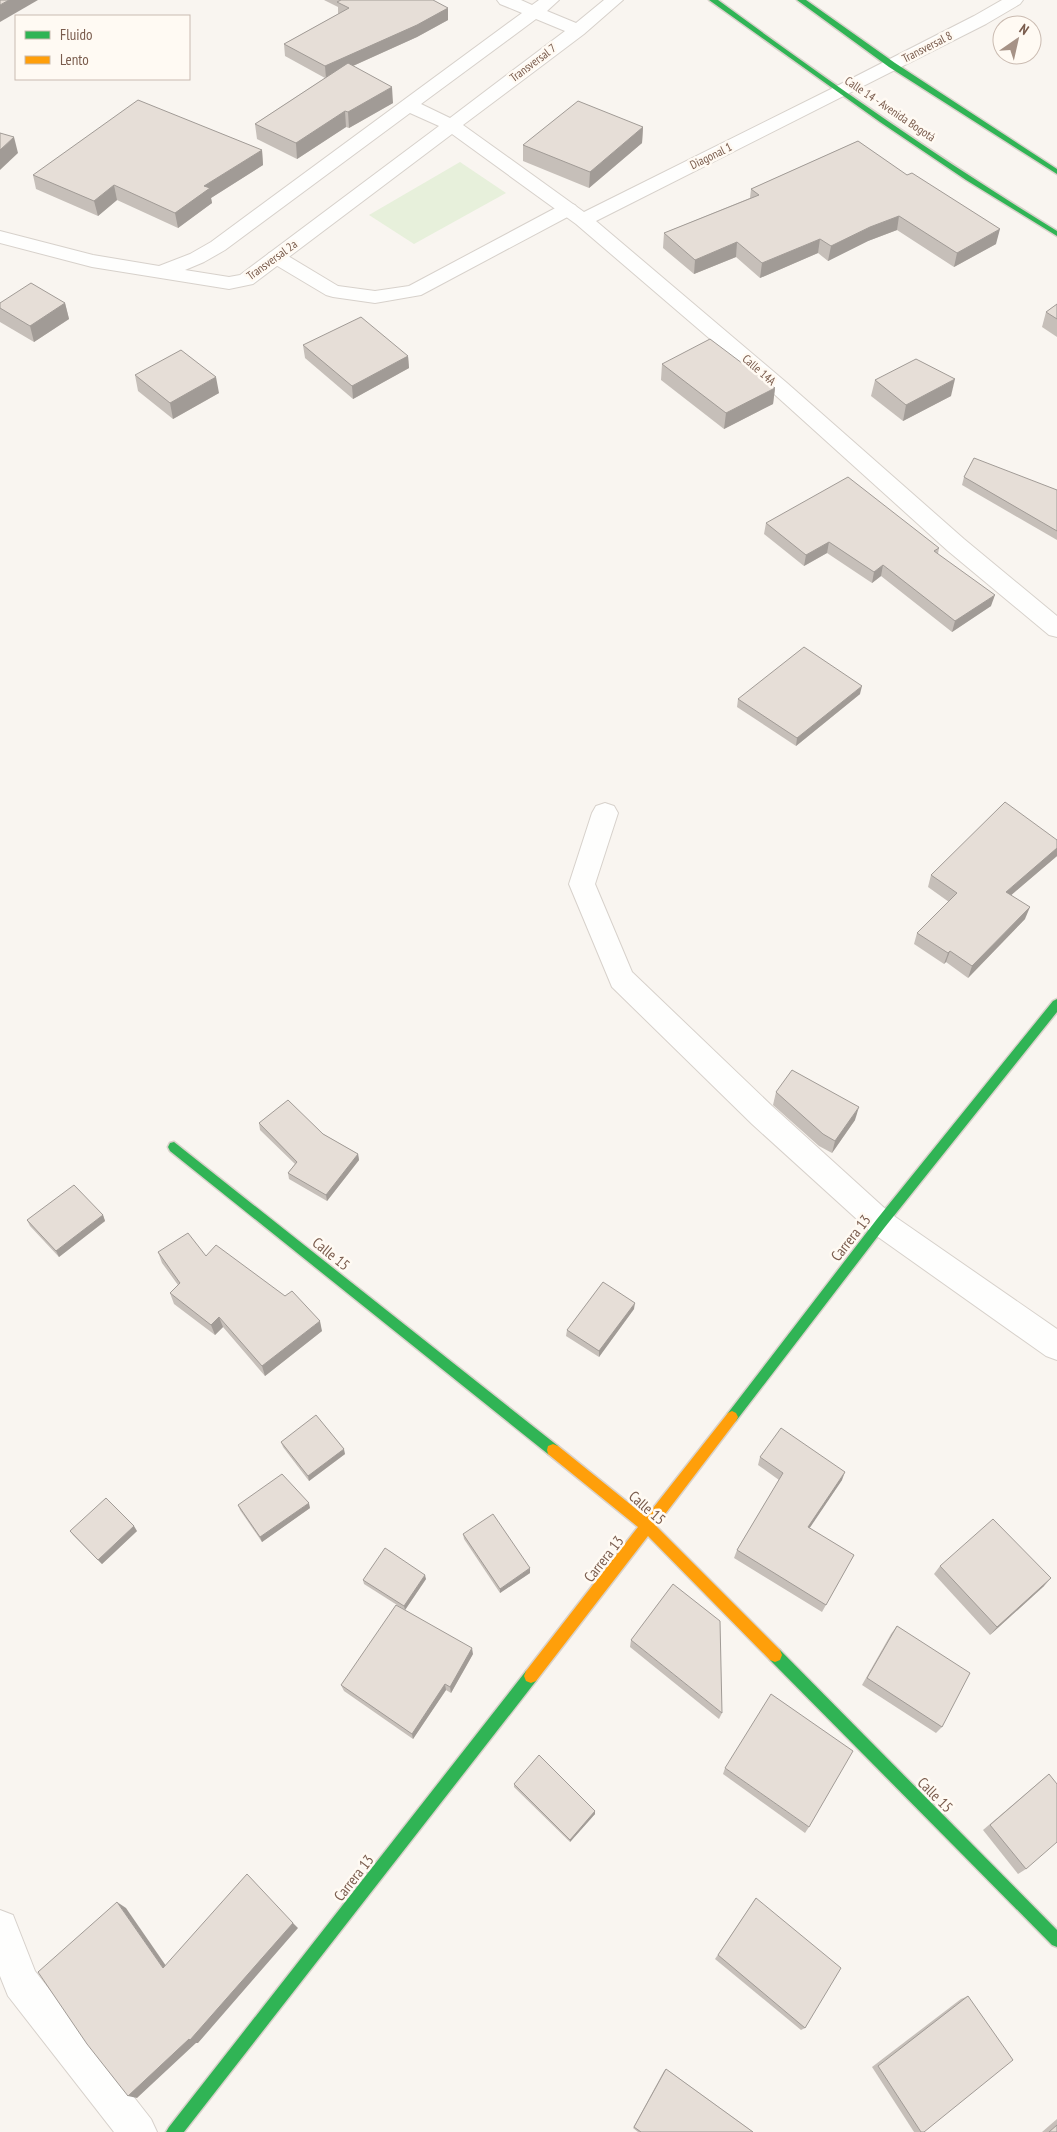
<svg xmlns="http://www.w3.org/2000/svg" width="1057" height="2132" font-family="'PT Sans Narrow',sans-serif">
	<style>
		.green { fill: #e7f0db }
		.lines { fill: none; stroke-linecap: round; stroke-linejoin: round }
		.lane-casing { stroke: #d7d1cb; stroke-width: 2 }
		.street-casing { stroke: #d7d1cb; stroke-width: 2 }
		.fast-casing { stroke: #d9d2cb; stroke-width: 3 }
		.slow-casing { stroke: #d9d2cb; stroke-width: 3 }
		.lane { fill: #fefefd; fill-rule: evenodd }
		.street { fill: #fefefd; fill-rule: evenodd }
		.fast { fill: #30b455; fill-rule: evenodd }
		.slow { fill: #ff9f0a; fill-rule: evenodd }
		.wall { fill: #c6bfb9 }
		.shaded-wall { fill: #a19b96 }
		.building { fill: #e6ded7; stroke: #a19b96 }
		.labels { text-anchor: middle; stroke-width: 5; stroke-linejoin: round; paint-order: stroke }
		.far-street-label { font-size: 12px; fill: #7a5c4d; stroke: #fffaf3 }
		.street-label { font-size: 15px; fill: #7a5c4d; stroke: #fffaf3 }
	</style>
	<rect width="100%" height="100%" fill="#f9f5f0"/>
	<path class="green" d="M460 162 506 193 414 244 369 215Z"/>
	<g class="lines">
		<g class="lane-casing">
			<path id="lane" d="M568 203 575 205 578 209 575 213 421 295 375 303 333 297 326 295 269 261 266 257 269 253 276 251 283 253 338 286 375 291 409 286 561 205Z"/>
		</g>
		<g class="street-casing">
			<g id="street">
				<path d="M497 0H521L532 5 539 0H559L547 11 576 23 604 0H623L584 34 463 125 584 212 833 88 974 16 1002 0H1023L1020 4 986 24 596 221 787 383 964 539 1057 616V637L1049 635 948 551 773 393 576 224 452 134 253 284 229 289 92 267 0 243V231L93 255 159 266 190 254 211 242 522 13 500 4ZM536 19 565 31 450 118 421 104ZM410 113 439 126 240 275 229 277 185 270 204 262 225 250Z"/>
				<path d="M605 803 614 806 618 813 595 884 632 972 772 1106 891 1214 1057 1329V1360L1046 1356 871 1232 752 1124 612 987 569 884 592 813 596 806Z"/>
				<path d="M0 1910 13 1915 35 1971 151 2119 157 2132H114L8 1996 0 1976Z"/>
			</g>
		</g>
		<g class="fast-casing">
			<g id="fast">
				<path d="M709 0H718C828 81 940 159 1057 231V236L966 180 880 122Z"/>
				<path d="M797 0H806L895 63 1057 169V174L889 67Z"/>
				<path d="M1057 999V1012L885 1227 736 1421 732 1423 728 1421 726 1417 728 1413 877 1219 1053 1001Z"/>
				<path d="M174 1142 558 1446 559 1450 558 1454 553 1456 548 1454 170 1151 168 1147 170 1143Z"/>
				<path d="M775 1648 780 1650 1057 1930V1947L1052 1945 770 1660 768 1655 770 1650Z"/>
				<path d="M531 1669 536 1671 538 1676 536 1681 184 2132H166L169 2127 526 1671Z"/>
			</g>
		</g>
		<g class="slow-casing">
			<path id="slow" d="M732 1411 736 1413 738 1417 736 1421 656 1526 780 1650 782 1655 780 1660 775 1662 770 1660 648 1536 536 1681 531 1683 526 1681 524 1676 526 1671 638 1527 548 1454 547 1450 548 1446 553 1444 558 1446 646 1517 728 1413Z"/>
		</g>
		<use href="#lane" class="lane"/>
		<use href="#street" class="street"/>
		<use href="#fast" class="fast"/>
		<use href="#slow" class="slow"/>
	</g>
	<g class="wall">
		<path d="M324 0H433L448 20 417 37 353 66 393 103 349 128 346 127 297 159 257 139 255 124 325 78 285 56 284 44 338 14V7Z"/>
		<path d="M643 127 642 143 589 188 523 161V145Z"/>
		<path d="M858 141 996 244 954 267 897 230 868 241 828 261 818 253 760 278 736 257 694 274 663 248 664 233 750 198 751 189Z"/>
		<path d="M262 150 263 165 211 198 212 203 178 228 117 200 98 216 36 189 33 175Z"/>
		<path d="M0 303H65L69 319 34 342 0 322Z"/>
		<path d="M1057 304V337L1042 327 1046 312Z"/>
		<path d="M303 345 408 356 409 368 353 399 305 358Z"/>
		<path d="M662 364 775 388 773 404 724 429 661 380Z"/>
		<path d="M135 375 219 393 173 419 138 391Z"/>
		<path d="M875 380 951 396 903 421 871 396Z"/>
		<path d="M964 477 1057 490V540L962 485Z"/>
		<path d="M766 523 939 548 938 554 991 606 952 632 881 576 872 583 827 553 804 566 764 534Z"/>
		<path d="M860 694 796 746 737 707 738 699Z"/>
		<path d="M1057 840V856L1011 895 1025 919 968 978 946 962 944 964 914 944 917 933 949 902 928 887 931 875Z"/>
		<path d="M776 1092 855 1120 832 1153 819 1146 773 1105Z"/>
		<path d="M259 1123 323 1134 358 1154 359 1160 327 1201 289 1179 288 1173 295 1164 260 1130Z"/>
		<path d="M103 1215 105 1221 59 1257 30 1226 27 1220Z"/>
		<path d="M158 1252 206 1256 322 1331 265 1376 223 1327 215 1335 174 1304 170 1293 178 1285 162 1263Z"/>
		<path d="M634 1309 599 1357 566 1336 567 1330Z"/>
		<path d="M281 1442 345 1454 309 1481 283 1447Z"/>
		<path d="M760 1457 842 1480 809 1528 854 1555 822 1612 734 1558 737 1550 779 1480 758 1465Z"/>
		<path d="M238 1505 310 1508 262 1542 240 1510Z"/>
		<path d="M70 1531H137L102 1564 73 1535Z"/>
		<path d="M463 1534 530 1573 500 1593 464 1539Z"/>
		<path d="M940 1566 1044 1586 990 1635 934 1574Z"/>
		<path d="M426 1579 405 1610 364 1584 363 1580Z"/>
		<path d="M897 1626 942 1727 936 1733 862 1685 891 1634Z"/>
		<path d="M631 1640 722 1713 719 1719 630 1647Z"/>
		<path d="M473 1654 451 1693 446 1690 413 1739 344 1691 341 1685Z"/>
		<path d="M725 1768 809 1827 805 1833 723 1774Z"/>
		<path d="M1049 1774 1026 1869 1018 1874 983 1830Z"/>
		<path d="M514 1784 595 1814 570 1842 514 1787Z"/>
		<path d="M756 1898 805 2028 801 2030 715 1959Z"/>
		<path d="M968 1996 924 2132H914L872 2067 961 1999Z"/>
		<path d="M666 2069 753 2132H638L633 2128 664 2071Z"/>
		<path d="M1057 2119V2132H1042Z"/>
	</g>
	<g class="shaded-wall">
		<path d="M9 0H38L0 22V5Z"/>
		<path d="M448 8V20L417 37 326 78 325 66Z"/>
		<path d="M392 87 393 103 349 128 348 112Z"/>
		<path d="M345 111 346 127 297 159 296 143Z"/>
		<path d="M643 127 642 143 589 188 590 172Z"/>
		<path d="M14 137 18 153 0 170V150Z"/>
		<path d="M262 150 263 165 211 198 212 203 178 228 175 213 204 186Z"/>
		<path d="M114 185 117 200 98 216 94 201Z"/>
		<path d="M899 216 897 230 868 241 828 261 831 246 870 227Z"/>
		<path d="M1000 229 996 244 954 267 957 253Z"/>
		<path d="M820 239 818 253 760 278 762 263Z"/>
		<path d="M737 242 736 257 694 274 695 260Z"/>
		<path d="M65 303 69 319 34 342 30 326Z"/>
		<path d="M408 356 409 368 353 399 352 386Z"/>
		<path d="M216 377 219 393 173 419 170 403Z"/>
		<path d="M955 379 951 396 903 421 906 405Z"/>
		<path d="M775 388 773 404 724 429 726 413Z"/>
		<path d="M829 542 827 553 804 566 806 555Z"/>
		<path d="M883 565 881 576 872 583 874 572Z"/>
		<path d="M995 595 991 606 952 632 955 621Z"/>
		<path d="M862 686 860 694 796 746 797 738Z"/>
		<path d="M1057 848V856L1002 903 1006 892Z"/>
		<path d="M1030 907 1025 919 968 978 972 966Z"/>
		<path d="M950 951 946 962 944 964 948 953Z"/>
		<path d="M859 1107 855 1120 832 1153 835 1141Z"/>
		<path d="M358 1154 359 1160 327 1201 326 1195Z"/>
		<path d="M103 1215 105 1221 59 1257 56 1251Z"/>
		<path d="M635 1303 634 1309 599 1357V1351Z"/>
		<path d="M219 1317 223 1327 215 1335 211 1325Z"/>
		<path d="M320 1321 322 1331 265 1376 262 1366Z"/>
		<path d="M344 1449 345 1454 309 1481 308 1476Z"/>
		<path d="M845 1472 842 1480 805 1535 808 1527Z"/>
		<path d="M309 1503 310 1508 262 1542 260 1537Z"/>
		<path d="M134 1526 137 1531 102 1564 98 1560Z"/>
		<path d="M530 1568V1573L500 1593V1589Z"/>
		<path d="M425 1575 426 1579 405 1610 404 1606Z"/>
		<path d="M1051 1578 1044 1586 990 1635 997 1627Z"/>
		<path d="M472 1648 473 1654 451 1693 450 1687Z"/>
		<path d="M445 1684 446 1690 413 1739 412 1734Z"/>
		<path d="M595 1811V1814L570 1842V1840Z"/>
		<path d="M117 1902 126 1908 171 1973 163 1968Z"/>
		<path d="M293 1923 298 1928 198 2043H196L137 2098 128 2096Z"/>
	</g>
	<g class="building">
		<path d="M0 0H9L0 5Z"/>
		<path d="M341 0H433L448 8 417 25 325 66 284 44 349 8 337 2Z"/>
		<path d="M348 63 392 87 348 112 345 111 296 143 255 124Z"/>
		<path d="M138 100 262 150 204 186 210 188 175 213 114 185 94 201 33 175Z"/>
		<path d="M578 101 643 127 590 172 523 145Z"/>
		<path d="M0 133 14 137 0 150Z"/>
		<path d="M858 141 907 175 912 173 1000 229 957 253 899 216 870 227 831 246 820 239 762 263 737 242 695 260 664 233 759 195 751 189Z"/>
		<path d="M31 283 65 303 30 326 0 308V303Z"/>
		<path d="M1057 304V319L1046 312Z"/>
		<path d="M361 317 408 356 352 386 303 345Z"/>
		<path d="M710 339 775 388 726 413 662 364Z"/>
		<path d="M181 350 216 377 170 403 135 375Z"/>
		<path d="M916 359 955 379 906 405 875 380Z"/>
		<path d="M974 458 1057 490V531L964 477Z"/>
		<path d="M848 477 939 548 934 551 995 595 955 621 883 565 874 572 829 542 806 555 766 523Z"/>
		<path d="M804 647 862 686 797 738 738 699Z"/>
		<path d="M1005 802 1057 840V848L1006 892 1030 907 972 966 950 951 948 953 917 933 957 893 931 875Z"/>
		<path d="M792 1070 859 1107 835 1141 823 1134 776 1092Z"/>
		<path d="M288 1100 323 1134 358 1154 326 1195 288 1173 297 1162 259 1123Z"/>
		<path d="M74 1185 103 1215 56 1251 27 1220Z"/>
		<path d="M188 1233 206 1256 216 1245 285 1296 292 1291 320 1321 262 1366 219 1317 211 1325 170 1293 180 1283 158 1252Z"/>
		<path d="M603 1282 635 1303 599 1351 567 1330Z"/>
		<path d="M316 1415 344 1449 308 1476 281 1442Z"/>
		<path d="M781 1428 845 1472 808 1527 854 1555 826 1605 737 1550 783 1473 760 1457Z"/>
		<path d="M282 1474 309 1503 260 1537 238 1505Z"/>
		<path d="M106 1498 134 1526 98 1560 70 1531Z"/>
		<path d="M493 1514 530 1568 500 1589 463 1534Z"/>
		<path d="M993 1519 1051 1578 997 1627 940 1566Z"/>
		<path d="M385 1548 425 1575 404 1606 363 1580Z"/>
		<path d="M673 1584 720 1621 722 1713 631 1640Z"/>
		<path d="M396 1605 472 1648 450 1687 445 1684 412 1734 341 1685Z"/>
		<path d="M897 1626 970 1673 942 1727 867 1678Z"/>
		<path d="M771 1694 853 1751 809 1827 725 1768Z"/>
		<path d="M539 1755 595 1811 570 1840 514 1784Z"/>
		<path d="M1049 1774 1057 1784V1842L1026 1869 990 1825Z"/>
		<path d="M247 1874 293 1923 190 2040 189 2039 128 2096 87 2044 38 1972 117 1902 163 1968Z"/>
		<path d="M756 1898 841 1968 805 2028 718 1955Z"/>
		<path d="M968 1996 1013 2060 924 2132H921L878 2066Z"/>
		<path d="M666 2069 753 2132H641L634 2127Z"/>
		<path d="M1057 2125V2132H1049Z"/>
	</g>
	<g class="labels">
		<g class="far-street-label">
			<text transform="translate(927 47) rotate(-27)" y="4">Transversal 8</text>
			<text transform="translate(533 63) rotate(-37)" y="4">Transversal 7</text>
			<text transform="translate(890 109) rotate(34)" y="4">Calle 14 - Avenida Bogotá</text>
			<text transform="translate(711 156) rotate(-26)" y="4">Diagonal 1</text>
			<text transform="translate(272 260) rotate(-36)" y="4">Transversal 2a</text>
			<text transform="translate(759 370) rotate(41)" y="4">Calle 14A</text>
		</g>
		<g class="street-label">
			<text transform="translate(851 1238) rotate(-52)" y="5">Carrera 13</text>
			<text transform="translate(331 1254) rotate(39)" y="5">Calle 15</text>
			<text transform="translate(647 1508) rotate(41)" y="5">Calle 15</text>
			<text transform="translate(604 1559) rotate(-52)" y="5">Carrera 13</text>
			<text transform="translate(935 1795) rotate(45)" y="5">Calle 15</text>
			<text transform="translate(354 1878) rotate(-52)" y="5">Carrera 13</text>
		</g>
	</g>
	<rect x="15" y="15" width="175" height="65" fill="#fffaf3" stroke="#cabbb1"/>
	<rect x="25" y="31" width="25" height="8" fill="#30b455" stroke="#cabbb1"/>
	<text x="60" y="40" font-size="15" fill="#7a5c4d">Fluido</text>
	<rect x="25" y="56" width="25" height="8" fill="#ff9f0a" stroke="#cabbb1"/>
	<text x="60" y="65" font-size="15" fill="#7a5c4d">Lento</text>
	<g transform="translate(1017 40) rotate(34)"><circle r="24" fill="#fffaf3" stroke="#cabbb1"/>
	<path d="M0-4L9 19L0 12L-9 19Z" fill="#a69286"/>
	<text y="-8" font-size="14" font-weight="bold" text-anchor="middle" fill="#7a5c4d">N</text>
	</g>
</svg>
